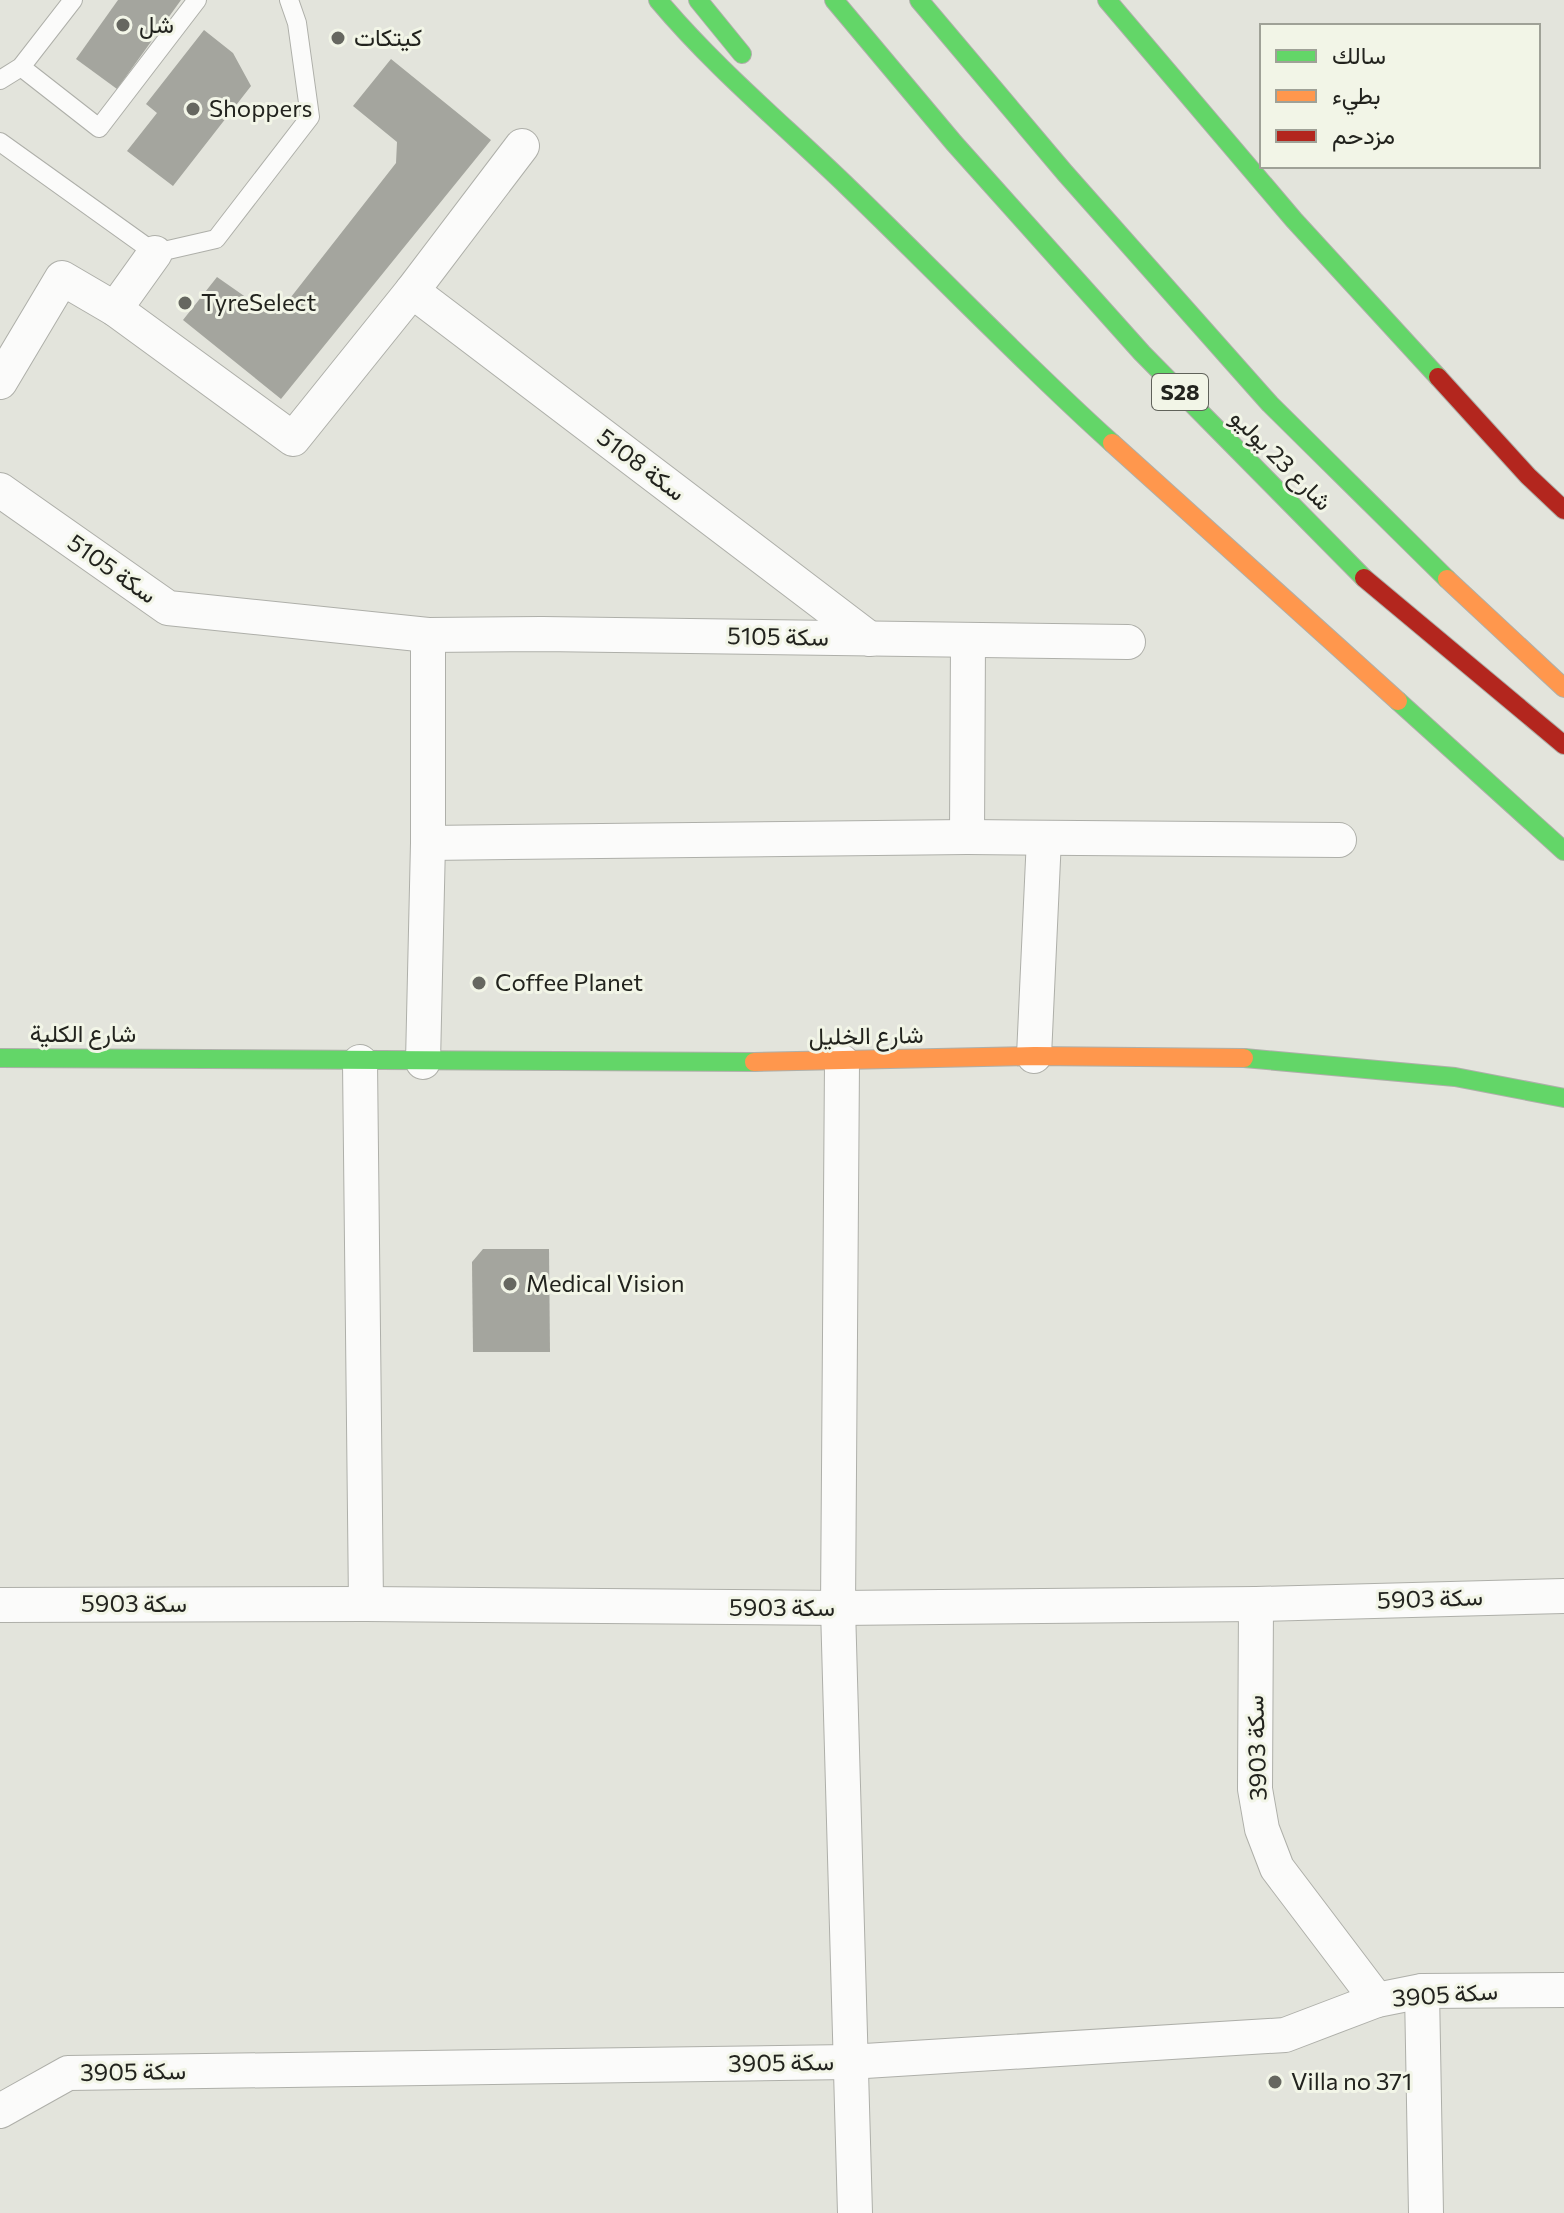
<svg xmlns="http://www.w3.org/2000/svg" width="1564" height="2213" font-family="Commissioner,Vazirmatn,sans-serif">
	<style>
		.building { fill: #a4a59e }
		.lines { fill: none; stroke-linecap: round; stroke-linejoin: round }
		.lane-casing { stroke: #aeafa9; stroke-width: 20 }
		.street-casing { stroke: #aeafa9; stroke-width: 36 }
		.fast-casing { stroke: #aeafa9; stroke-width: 20 }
		.slow-casing { stroke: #aeafa9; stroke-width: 20 }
		.jam-casing { stroke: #aeafa9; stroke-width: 20 }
		.lane { stroke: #fbfbfa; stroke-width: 18 }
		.street { stroke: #fbfbfa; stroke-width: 34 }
		.fast { stroke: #63d668; stroke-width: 18 }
		.slow { stroke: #ff974d; stroke-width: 18 }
		.jam { stroke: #b3261e; stroke-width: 18 }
		.poi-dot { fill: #666760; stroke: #f2f5e7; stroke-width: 3 }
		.labels { text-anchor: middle; stroke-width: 6; stroke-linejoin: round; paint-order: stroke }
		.shield { fill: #f2f5e7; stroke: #60625a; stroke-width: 2 }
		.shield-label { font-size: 22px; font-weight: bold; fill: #22231e }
		.poi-label { font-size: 24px; fill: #22231e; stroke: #f2f5e7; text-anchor: start }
		.street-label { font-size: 24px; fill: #22231e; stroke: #f2f5e7 }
	</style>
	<rect width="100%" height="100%" fill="#e3e4dc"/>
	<g class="building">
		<path d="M118 0H181L117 89 76 59Z"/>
		<path d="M204 30 233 53 251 86 173 186 127 151 157 113 146 104Z"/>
		<path d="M391 59 491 140 281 399 183 320 217 277 263 309 284 306 396 163 397 142 353 106Z"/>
		<path d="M483 1249H549L550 1352H473L472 1262Z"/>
	</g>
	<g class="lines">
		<g class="lane-casing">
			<g id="lane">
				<path d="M21 67 99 128 197 0"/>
				<path d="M0 80 21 67 73 0"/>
				<path d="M0 142 155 253 216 239 310 117 297 23 289 0"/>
			</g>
		</g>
		<g class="street-casing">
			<g id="street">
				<path d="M412 291 870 639"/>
				<path d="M115 309 155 253"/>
				<path d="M0 382 62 278 115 309 293 439 412 291 522 146"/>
				<path d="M0 490 168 608 428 635 542 634 1128 642"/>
				<path d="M967 837 968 640"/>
				<path d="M428 843 967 837 1339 840"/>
				<path d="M1034 1056 1044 838"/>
				<path d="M360 1062 366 1604"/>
				<path d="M423 1062 428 843V635"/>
				<path d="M842 1062 838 1608 855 2213"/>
				<path d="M1256 1604 1255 1789 1262 1829 1277 1868 1377 2000"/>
				<path d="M0 1605 366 1604 838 1608 1256 1604 1564 1596"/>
				<path d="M1422 1991 1426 2213"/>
				<path d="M0 2111 68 2073 849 2062 1285 2035 1377 2000 1422 1991 1564 1990"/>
			</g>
		</g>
		<g class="fast-casing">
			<g id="fast">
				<path d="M658 0C715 68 785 126 849 188 937 273 1021 361 1112 443"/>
				<path d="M698 0 742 54"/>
				<path d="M834 0 954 143 1142 353 1364 578"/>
				<path d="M919 0 1065 173 1270 404 1447 579"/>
				<path d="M1107 0 1294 220 1438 377"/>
				<path d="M1398 701 1564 851"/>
				<path d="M0 1058 754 1062"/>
				<path d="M1244 1058 1455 1077 1564 1098"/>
			</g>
		</g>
		<g class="slow-casing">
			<g id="slow">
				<path d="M1112 443 1398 701"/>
				<path d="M1447 579 1564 688"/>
				<path d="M754 1062 1034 1056 1244 1058"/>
			</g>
		</g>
		<g class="jam-casing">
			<g id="jam">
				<path d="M1438 377 1528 476 1564 510"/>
				<path d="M1364 578 1564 745"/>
			</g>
		</g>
		<use href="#lane" class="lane"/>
		<use href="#street" class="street"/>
		<use href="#fast" class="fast"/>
		<use href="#slow" class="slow"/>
		<use href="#jam" class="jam"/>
	</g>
	<g class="poi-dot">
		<circle cx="123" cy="25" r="8"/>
		<circle cx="338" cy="38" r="8"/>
		<circle cx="193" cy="109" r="8"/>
		<circle cx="185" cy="303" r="8"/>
		<circle cx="479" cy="983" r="8"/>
		<circle cx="510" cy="1284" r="8"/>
		<circle cx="1275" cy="2082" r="8"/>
	</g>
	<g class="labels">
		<rect class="shield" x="1152" y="374" width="56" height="36" rx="6"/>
		<g class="shield-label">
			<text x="1180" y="400">S28</text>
		</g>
		<g class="poi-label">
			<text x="139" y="33">شل</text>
			<text x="354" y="46">كيتكات</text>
			<text x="209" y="117">Shoppers</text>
			<text x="201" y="311">TyreSelect</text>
			<text x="495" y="991">Coffee Planet</text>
			<text x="526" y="1292">Medical Vision</text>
			<text x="1291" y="2090">Villa no 371</text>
		</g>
		<g class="street-label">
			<text transform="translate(1281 460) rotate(45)" y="8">شارع 23 يوليو</text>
			<text transform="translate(641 465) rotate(37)" y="8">سكة 5108</text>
			<text transform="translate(112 569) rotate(35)" y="8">سكة 5105</text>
			<text transform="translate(778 637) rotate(1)" y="8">سكة 5105</text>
			<text x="83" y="1042">شارع الكلية</text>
			<text transform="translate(866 1036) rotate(-1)" y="8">شارع الخليل</text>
			<text transform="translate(1430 1599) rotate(-2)" y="8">سكة 5903</text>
			<text x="134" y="1612">سكة 5903</text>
			<text x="782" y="1616">سكة 5903</text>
			<text transform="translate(1257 1748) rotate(-92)" y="8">سكة 3903</text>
			<text transform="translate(1445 1995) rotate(-4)" y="8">سكة 3905</text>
			<text transform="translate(781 2063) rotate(-1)" y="8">سكة 3905</text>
			<text transform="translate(133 2072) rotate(-1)" y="8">سكة 3905</text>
		</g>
	</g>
	<rect x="1260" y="24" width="280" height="144" fill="#f2f5e7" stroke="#9fa197" stroke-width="2"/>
	<rect x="1276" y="50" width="40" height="12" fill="#63d668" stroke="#9fa197" stroke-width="2"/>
	<text x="1332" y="64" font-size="24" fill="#22231e">سالك</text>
	<rect x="1276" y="90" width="40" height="12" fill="#ff974d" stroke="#9fa197" stroke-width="2"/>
	<text x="1332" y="104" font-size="24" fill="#22231e">بطيء</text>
	<rect x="1276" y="130" width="40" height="12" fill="#b3261e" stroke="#9fa197" stroke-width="2"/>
	<text x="1332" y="144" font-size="24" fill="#22231e">مزدحم</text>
</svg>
